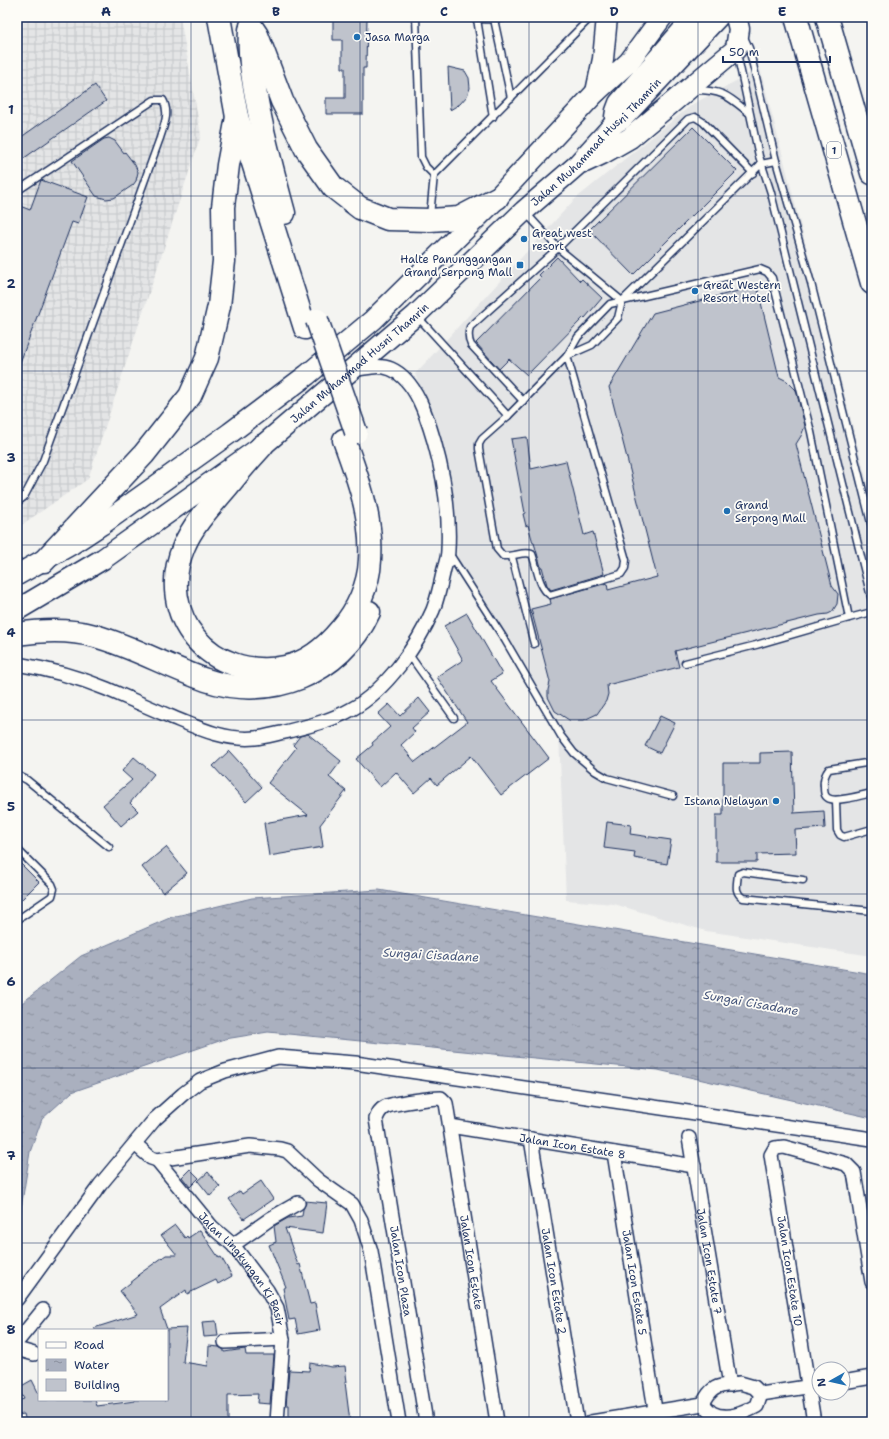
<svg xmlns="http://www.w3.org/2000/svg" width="889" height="1439" font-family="'Shantell Sans',sans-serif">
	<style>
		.built { fill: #e4e5e6 }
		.industrial { fill: url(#industrial-grid) }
		.water { fill: url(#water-ripples); stroke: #717c98 }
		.building { fill: #bfc3cc; stroke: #1b2f5e }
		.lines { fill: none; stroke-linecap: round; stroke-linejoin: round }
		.lane-casing { stroke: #1b2f5e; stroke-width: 9 }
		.street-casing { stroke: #1b2f5e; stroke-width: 16 }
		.primary-casing { stroke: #1b2f5e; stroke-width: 23 }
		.highway-casing { stroke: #1b2f5e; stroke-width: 25 }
		.lane { stroke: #fdfcf7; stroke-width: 6 }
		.street { stroke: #fdfcf7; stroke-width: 13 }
		.primary { stroke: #fdfcf7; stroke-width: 20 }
		.highway { stroke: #fdfcf7; stroke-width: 22 }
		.highway-bridge-casing { stroke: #1b2f5e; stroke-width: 25; stroke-linecap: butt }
		.highway-bridge { stroke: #fdfcf7; stroke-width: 22 }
		.grid { fill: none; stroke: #1b2f5e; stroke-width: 1; stroke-opacity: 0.55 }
		.poi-dot { fill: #1f6fb2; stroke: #fdfcf7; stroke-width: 1.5 }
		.labels { text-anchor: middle; stroke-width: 3.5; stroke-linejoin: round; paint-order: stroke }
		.shield { fill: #fdfcf7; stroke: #5f6c8c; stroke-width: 1 }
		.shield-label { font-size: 10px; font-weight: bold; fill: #1b2f5e }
		.poi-label { font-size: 11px; fill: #1b2f5e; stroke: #fdfcf7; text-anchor: start }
		.street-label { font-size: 11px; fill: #1b2f5e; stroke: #fdfcf7 }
		.water-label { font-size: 12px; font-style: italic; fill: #46567b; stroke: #fdfcf7 }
		.neatline { fill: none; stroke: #1b2f5e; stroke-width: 1.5 }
		.grid-label { font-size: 13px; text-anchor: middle; font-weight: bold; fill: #1b2f5e }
	</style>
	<defs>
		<pattern id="industrial-grid" width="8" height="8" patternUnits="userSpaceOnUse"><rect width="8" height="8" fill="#e4e5e6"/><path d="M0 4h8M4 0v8" fill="none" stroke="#c3c5c8"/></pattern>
		<pattern id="water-ripples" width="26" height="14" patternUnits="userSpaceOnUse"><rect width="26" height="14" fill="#aab0bf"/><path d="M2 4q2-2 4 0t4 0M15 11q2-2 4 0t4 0" fill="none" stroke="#8a909e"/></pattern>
	</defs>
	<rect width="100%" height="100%" fill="#f4f4f1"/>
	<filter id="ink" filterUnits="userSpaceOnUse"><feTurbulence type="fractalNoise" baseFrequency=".025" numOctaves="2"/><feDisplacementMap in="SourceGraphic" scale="8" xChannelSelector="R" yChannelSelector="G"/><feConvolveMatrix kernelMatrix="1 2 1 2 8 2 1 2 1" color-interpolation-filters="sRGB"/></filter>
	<g filter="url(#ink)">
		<path class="built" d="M760 68 872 501V956L706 931 614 904 566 900 559 735 458 562 451 477 415 374 574 200 693 104Z"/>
		<path class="industrial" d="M17 17H180L201 135 88 479 17 528Z"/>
		<path class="water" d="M379 890 872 974V1118L658 1070 268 1032 225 1039 72 1092 42 1119 30 1152 20 1215 17 1219V1007L81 956 172 917 252 898Z"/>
		<g class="building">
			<path d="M333 17H367L366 68H363V114H326V98H345V68H342V40H333Z"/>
			<path d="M448 67 465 71 469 78 470 88 467 96 460 104 450 110Z"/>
			<path d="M95 85 106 101 17 163V140Z"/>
			<path d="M693 127 737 171 633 275 589 230Z"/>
			<path d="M109 138 115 141 124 153 125 152 135 165 138 172 136 181 133 185 114 198 106 199 96 196 72 161 104 139Z"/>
			<path d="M41 180 88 197 78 224 72 222 18 368H17V212L20 206 30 210Z"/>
			<path d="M557 257 580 281 582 279 602 298 585 318 584 317 527 375 509 359 499 369 476 343 541 277 539 275Z"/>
			<path d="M757 286 779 377 787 381 796 390 805 426 801 436 796 444 832 586 838 594 837 604 832 612 828 614 819 615 675 651 679 667 607 685 608 694 606 701 597 714 584 720H569L555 711 548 697V690L550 682 531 609 551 604 550 599 607 583 608 590 657 577 609 387 653 313Z"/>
			<path d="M527 437 531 469 566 461 584 535 593 532 604 574 551 590 547 585 542 567H541L534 543H533L528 525 526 526 523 514 525 513 511 439Z"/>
			<path d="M467 613 502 674 491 681 549 758 501 795 471 756 437 785 431 778 414 793 396 772 380 787 356 759 373 745 372 743 390 727 378 714 389 704 400 716 419 698 430 712 412 728 415 732 401 745 415 762 467 722 437 677 463 660 444 626Z"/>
			<path d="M660 716 675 723 660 753 645 746Z"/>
			<path d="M308 734 341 761 329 777 346 791 320 825 323 847 269 856 264 823 308 815 268 783 296 748 293 745 300 736Z"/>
			<path d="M229 751 262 787 246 802 213 766Z"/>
			<path d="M792 752 794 813 824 811 825 828 795 830 796 853 757 854V862H716V815H723V763H760V753Z"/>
			<path d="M134 757 154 774 130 803 138 811 121 826 103 805 132 780 122 771Z"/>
			<path d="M607 822 631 825 630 834 671 840 667 864 634 858 635 852 604 848Z"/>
			<path d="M166 847 187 873 163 893 142 867Z"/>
			<path d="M17 860 39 882 17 904Z"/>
			<path d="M190 1169 199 1178 190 1187 182 1177Z"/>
			<path d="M208 1172 220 1187 210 1196 198 1181Z"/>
			<path d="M261 1181 273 1199 244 1219 229 1199 240 1191 242 1194Z"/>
			<path d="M305 1201 327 1203 323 1233 285 1228 298 1265 300 1264 310 1304 315 1303 320 1330 298 1334 295 1319 289 1320 283 1288 286 1287 269 1245 276 1242 274 1226 288 1218 302 1216 303 1209 306 1203Z"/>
			<path d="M175 1225 185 1238 187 1236 188 1238 200 1230 219 1258 221 1257 232 1276 218 1284 216 1280 187 1294 186 1290 160 1309 167 1329 187 1328 183 1362 208 1366 209 1346 219 1347 224 1350V1352L245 1349 246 1355H274L270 1404 257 1403 258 1394 228 1395V1422H26L24 1414 17 1415V1401L24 1399 18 1388 32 1380 39 1394V1400H95L97 1406 135 1401V1400H167V1330H95L94 1328 138 1314 120 1291 139 1276 138 1275 166 1255H177L161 1235Z"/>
			<path d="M216 1321 218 1336 204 1337 202 1322Z"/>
			<path d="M310 1363 332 1367 345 1366 347 1382H345L350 1422H322L321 1418 289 1420V1405H286L289 1370 309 1371Z"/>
		</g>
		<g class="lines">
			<g class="lane-casing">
				<g id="lane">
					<path d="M416 17 421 157 426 167 434 175"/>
					<path d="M469 17C482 21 495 19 508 17"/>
					<path d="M477 19 493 117"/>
					<path d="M494 19 511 98"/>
					<path d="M744 37 749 48 776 161 811 283 872 527"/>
					<path d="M737 53 759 156 771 193 872 601"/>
					<path d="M695 90C723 90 728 96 749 113"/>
					<path d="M17 191 154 100H163C170 113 164 125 160 138L43 461 24 497 17 502"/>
					<path d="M526 213 558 248 622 301"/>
					<path d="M430 216 434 175 591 17"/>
					<path d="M417 316 508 416"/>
					<path d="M567 356 626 560 625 568 621 574 550 595C538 587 537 566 532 554 523 551 513 557 503 556L497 549 479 449V444L482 439 508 416 567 356 578 337 610 304 760 269 767 272 772 278 811 432 849 618 872 612"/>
					<path d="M567 356 592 345 618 318 622 301 761 164 776 161"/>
					<path d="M523 401 471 345C468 339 468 334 470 327L558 248 688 119 695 117 703 122 753 173"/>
					<path d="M449 553 505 640 561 736 574 753 595 771 607 778 673 796"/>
					<path d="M512 557 534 644"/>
					<path d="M408 653 454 718"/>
					<path d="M685 663 756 645 849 618"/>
					<path d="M872 762 829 769C825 774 823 780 824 787 824 791 824 796 828 798 835 803 863 795 872 793"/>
					<path d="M17 775 27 780 109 847"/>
					<path d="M836 800 837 830 840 835 844 837 872 829"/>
					<path d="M17 849 52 884 54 889 52 896 17 920"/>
					<path d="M803 880 743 872 738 874C737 885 734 892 743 898L872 911"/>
				</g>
			</g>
			<g class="street-casing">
				<g id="street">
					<path d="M17 664C48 669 78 677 107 689 128 698 148 707 169 716 196 727 224 741 255 738 265 737 275 734 285 732 308 726 331 721 352 709 385 691 418 645 433 610 438 597 441 583 444 569 446 563 448 556 448 550 450 514 444 476 434 441 427 417 416 380 391 369 379 364 365 368 353 370"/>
					<path id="s1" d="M450 1126 694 1166"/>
					<path id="s2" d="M689 1138 730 1385"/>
					<path id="s3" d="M531 1139 577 1422"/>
					<path id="s4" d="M135 1144 151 1158 157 1160 212 1227 233 1245 267 1290 277 1308 283 1339 277 1422"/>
					<path id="s5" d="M614 1153 657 1422"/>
					<path d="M157 1160 250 1146 280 1149 287 1151 318 1180 352 1204 361 1220 371 1251 399 1422"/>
					<path d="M233 1245 270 1219 298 1203"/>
					<path d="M17 1299 100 1185 155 1119 183 1094 200 1081 225 1071 278 1057 355 1063 872 1139"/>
					<path d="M17 1342 43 1310"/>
					<path d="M225 1342 283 1339"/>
					<path d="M17 1349 34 1354"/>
					<path d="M843 1382 872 1377"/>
					<path d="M740 1383 754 1387 761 1394 757 1406C744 1413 727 1421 712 1413 709 1411 706 1407 703 1404 712 1384 720 1386 740 1383Z"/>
					<path d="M761 1394 819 1385"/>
					<path id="s6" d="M426 1422 376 1119C378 1114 379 1110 385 1107 393 1103 431 1098 441 1098L446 1103 497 1422"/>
					<path d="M591 1422 703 1404"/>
					<path d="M814 1422 771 1155 775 1148 784 1147 846 1164 854 1172 872 1282"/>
				</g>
			</g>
			<g class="primary-casing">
				<g id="primary">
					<path d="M596 92 603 59 607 17"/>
					<path d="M615 117 616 111 619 103 694 17"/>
					<path d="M585 162 602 154 630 138 736 49 739 29 736 17"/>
					<path d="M17 575 72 544 101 525 230 433 307 375 373 320 497 198 596 92 629 62 662 17"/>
					<path id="s7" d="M17 610 103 559 262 446 416 315 524 211 576 166 615 123 622 119 718 17"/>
				</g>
			</g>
			<g class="highway-casing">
				<g id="highway">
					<path d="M219 17 237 117 253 163 305 328"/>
					<path d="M796 17 872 283"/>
					<path d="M827 17 872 173"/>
					<path d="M251 26 257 35 282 101 306 149 333 187 360 208 388 219 430 220 459 218 497 198"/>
					<path d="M250 30C248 58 254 85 259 112 266 146 275 180 284 213"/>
					<path d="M262 446C250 459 238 473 227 487 211 506 194 523 184 546 154 616 211 682 285 667 307 663 327 646 341 629 357 611 369 585 370 560 373 519 358 478 344 440"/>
					<path d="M44 561 144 454 190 396 207 358 219 306 224 261 223 207 228 165 237 117"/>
					<path d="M17 634C43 630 70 629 95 636 134 647 168 667 206 680 270 702 341 674 369 612"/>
				</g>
			</g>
			<use href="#lane" class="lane"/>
			<use href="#street" class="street"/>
			<use href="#primary" class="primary"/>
			<use href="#highway" class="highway"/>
			<g class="highway-bridge-casing">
				<path id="highway-bridge" d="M317 320 356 432"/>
			</g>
			<use href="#highway-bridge" class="highway-bridge"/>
		</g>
	</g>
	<path class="grid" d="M191 17V1422M360 17V1422M529 17V1422M698 17V1422M17 196H872M17 371H872M17 545H872M17 720H872M17 894H872M17 1068H872M17 1243H872"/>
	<g class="poi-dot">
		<circle cx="357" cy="37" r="4"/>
		<circle cx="524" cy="239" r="4"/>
		<rect x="516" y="261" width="8" height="8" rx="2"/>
		<circle cx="695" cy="291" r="4"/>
		<circle cx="727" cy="511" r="4"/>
		<circle cx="776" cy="801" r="4"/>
	</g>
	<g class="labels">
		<rect class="shield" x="827" y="142" width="14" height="16" rx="3"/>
		<g class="shield-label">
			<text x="834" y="154">1</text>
		</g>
		<g class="poi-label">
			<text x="365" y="41">Jasa Marga</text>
			<text x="532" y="237">Great west<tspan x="532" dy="13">resort</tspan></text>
			<text x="512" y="263" text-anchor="end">Halte Panunggangan<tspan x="512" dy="13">Grand Serpong Mall</tspan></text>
			<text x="703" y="289">Great Western<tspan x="703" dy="13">Resort Hotel</tspan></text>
			<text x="735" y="509">Grand<tspan x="735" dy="13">Serpong Mall</tspan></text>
			<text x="768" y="805" text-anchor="end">Istana Nelayan</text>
		</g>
		<g class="street-label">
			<text dy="4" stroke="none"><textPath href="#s7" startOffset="747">Jalan Muhammad Husni Thamrin</textPath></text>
			<text dy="4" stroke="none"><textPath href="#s7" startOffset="423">Jalan Muhammad Husni Thamrin</textPath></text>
			<text dy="4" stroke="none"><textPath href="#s1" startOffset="124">Jalan Icon Estate 8</textPath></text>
			<text dy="4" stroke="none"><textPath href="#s2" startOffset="125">Jalan Icon Estate 7</textPath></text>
			<text dy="4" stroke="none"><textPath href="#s6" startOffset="548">Jalan Icon Estate</textPath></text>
			<text dy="4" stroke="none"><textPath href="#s4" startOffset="167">Jalan Lingkungan Ki Basir</textPath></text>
			<text transform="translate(401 1271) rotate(81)" y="4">Jalan Icon Plaza</text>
			<text transform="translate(790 1271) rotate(81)" y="4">Jalan Icon Estate 10</text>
			<text dy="4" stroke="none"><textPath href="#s3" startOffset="144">Jalan Icon Estate 2</textPath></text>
			<text dy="4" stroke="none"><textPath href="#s5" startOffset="131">Jalan Icon Estate 5</textPath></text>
		</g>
		<g class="water-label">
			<text transform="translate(431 955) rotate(3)" y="4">Sungai Cisadane</text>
			<text transform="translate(751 1003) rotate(10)" y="4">Sungai Cisadane</text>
		</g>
	</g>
	<rect width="889" height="1439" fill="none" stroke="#fdfcf7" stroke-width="44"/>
	<rect x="38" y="1329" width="130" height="72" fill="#fdfcf7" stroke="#a3aaba"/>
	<rect x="46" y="1342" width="20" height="6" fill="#fdfcf7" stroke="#a3aaba"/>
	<text x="74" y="1349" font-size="12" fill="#1b2f5e">Road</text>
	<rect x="46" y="1359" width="20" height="12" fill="url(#water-ripples)" stroke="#a3aaba"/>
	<text x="74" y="1369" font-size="12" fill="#1b2f5e">Water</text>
	<rect x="46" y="1379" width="20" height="12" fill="#bfc3cc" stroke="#a3aaba"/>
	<text x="74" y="1389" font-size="12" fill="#1b2f5e">Building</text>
	<g transform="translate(831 1381) rotate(262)"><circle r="19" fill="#fdfcf7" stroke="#a3aaba"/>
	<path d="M0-3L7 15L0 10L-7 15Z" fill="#1f6fb2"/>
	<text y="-6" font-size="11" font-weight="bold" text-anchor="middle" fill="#1b2f5e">N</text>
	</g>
	<path d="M723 56v6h107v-6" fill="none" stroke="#1b2f5e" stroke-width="2"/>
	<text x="729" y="56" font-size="12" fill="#1b2f5e" stroke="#fdfcf7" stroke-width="3" paint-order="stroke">50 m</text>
	<rect x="22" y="22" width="845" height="1395" class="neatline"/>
	<g class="grid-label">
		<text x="106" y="16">A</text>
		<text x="276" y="16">B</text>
		<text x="444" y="16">C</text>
		<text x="614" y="16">D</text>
		<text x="782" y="16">E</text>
		<text x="11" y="114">1</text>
		<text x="11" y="288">2</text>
		<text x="11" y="462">3</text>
		<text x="11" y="637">4</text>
		<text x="11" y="811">5</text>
		<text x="11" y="986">6</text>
		<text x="11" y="1160">7</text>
		<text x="11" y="1334">8</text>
	</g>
</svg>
